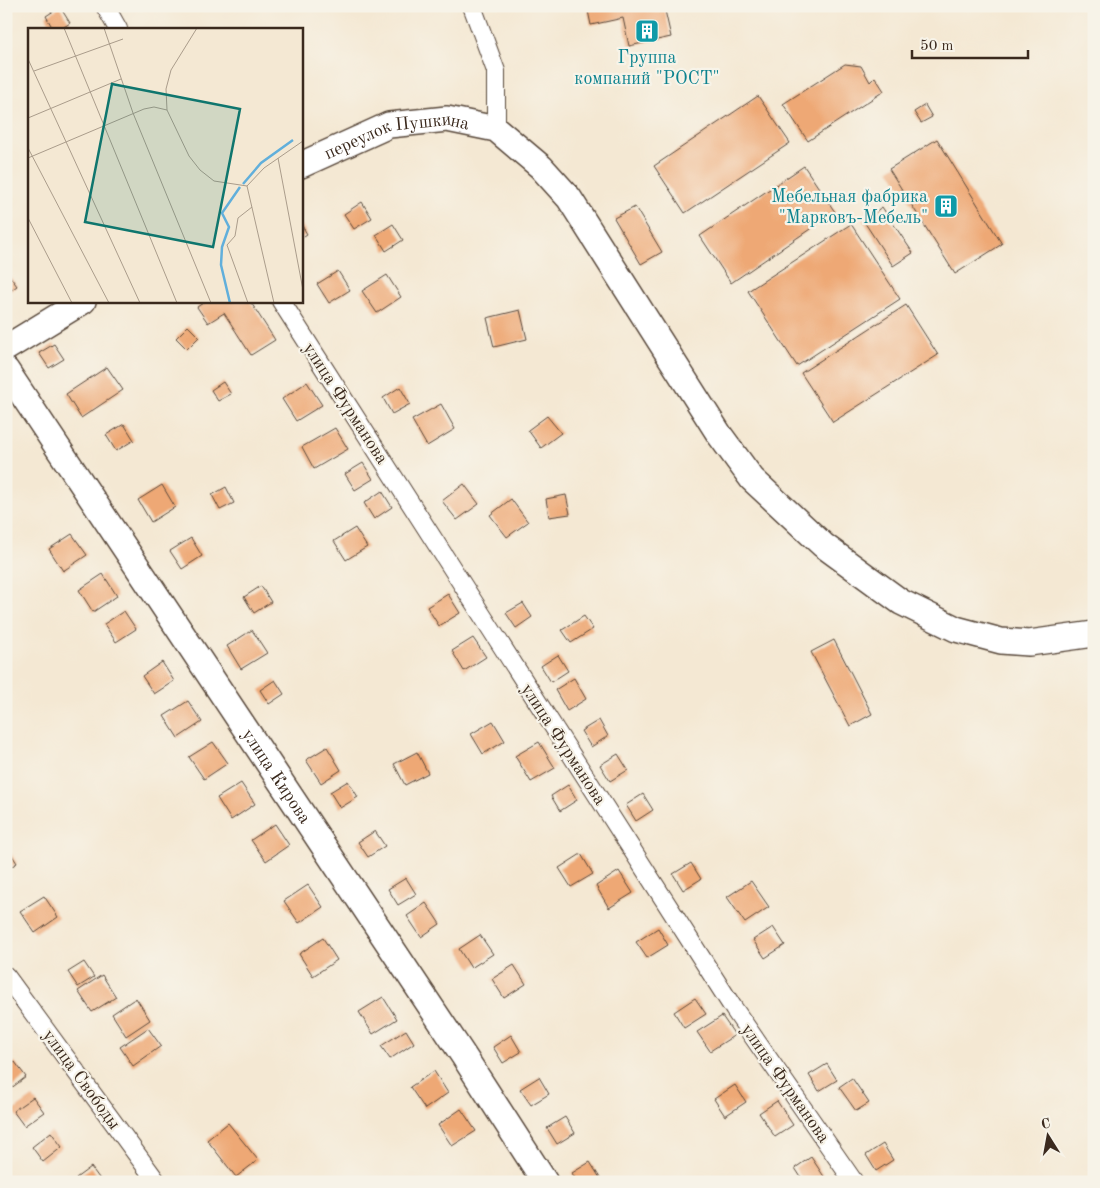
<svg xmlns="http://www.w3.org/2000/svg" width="1100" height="1188" font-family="'Old Standard TT',serif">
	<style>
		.building { fill: #eea874 }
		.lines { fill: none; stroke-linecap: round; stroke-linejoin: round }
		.street-casing { stroke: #574639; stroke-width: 20 }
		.secondary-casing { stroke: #574639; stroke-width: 28 }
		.street { stroke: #fff; stroke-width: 18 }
		.secondary { stroke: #fff; stroke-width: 25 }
		.labels { text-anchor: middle; stroke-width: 4.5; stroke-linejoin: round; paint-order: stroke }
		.culture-label { font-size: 18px; fill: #0d838f; stroke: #f7f3e8 }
		.street-label { font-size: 18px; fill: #3b2a1e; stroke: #f7f3e8 }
		.inset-river { fill: none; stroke: #61afdb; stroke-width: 2.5 }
		.inset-road { fill: none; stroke: #aa9c8b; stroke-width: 1 }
		.view { fill: #0f766e; fill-opacity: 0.15; stroke: #0f766e; stroke-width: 2.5 }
		.inset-edge { fill: none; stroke: #3b2a1e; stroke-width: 2.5 }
	</style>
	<rect width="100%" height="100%" fill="#f7f3e8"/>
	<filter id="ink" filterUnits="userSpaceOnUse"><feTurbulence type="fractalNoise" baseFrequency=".02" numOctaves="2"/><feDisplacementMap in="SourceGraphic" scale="10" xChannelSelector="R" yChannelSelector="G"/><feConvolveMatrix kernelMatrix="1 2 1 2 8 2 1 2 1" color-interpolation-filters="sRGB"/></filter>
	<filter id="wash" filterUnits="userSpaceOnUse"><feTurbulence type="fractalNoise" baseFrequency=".0096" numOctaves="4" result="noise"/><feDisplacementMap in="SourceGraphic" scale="20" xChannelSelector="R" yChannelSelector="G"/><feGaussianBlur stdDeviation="1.12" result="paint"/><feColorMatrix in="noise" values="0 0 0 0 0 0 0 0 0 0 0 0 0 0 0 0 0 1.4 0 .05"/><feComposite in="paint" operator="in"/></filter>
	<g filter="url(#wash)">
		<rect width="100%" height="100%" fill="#f4e8d3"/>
		<g id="blocks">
			<g class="building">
				<path d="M587 6H638L639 10 664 6 671 37 629 46 623 18 591 25Z"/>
				<path d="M60 7 70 23 61 29H53L46 16Z"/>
				<path d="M845 64 861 66 870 82 875 77 884 91 808 141 783 104Z"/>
				<path d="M758 96 790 143 685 213 654 166Z"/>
				<path d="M925 105 932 117 921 123 914 112Z"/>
				<path d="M937 139 1002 244 955 274 889 169Z"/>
				<path d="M804 166 835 212 731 283 700 236Z"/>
				<path d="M362 202 372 218 354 229 344 214Z"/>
				<path d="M635 207 662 252 641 264 614 218Z"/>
				<path d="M882 207 913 253 893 266 863 220Z"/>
				<path d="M301 224 307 234 301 238Z"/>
				<path d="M393 224 403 240 386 251 376 235Z"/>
				<path d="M851 224 900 299 797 366 748 291Z"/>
				<path d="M6 271 17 286 6 294Z"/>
				<path d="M338 271 350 290 329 303 317 284Z"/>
				<path d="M387 275 401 297 377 313 362 291Z"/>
				<path d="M206 301H250L275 340 251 355 224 313 208 323 197 307Z"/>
				<path d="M906 305 938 355 833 422 801 373Z"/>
				<path d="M520 310 527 339 494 347 487 318Z"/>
				<path d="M188 326 199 337 187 349 176 338Z"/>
				<path d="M54 344 64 359 49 368 39 353Z"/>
				<path d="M107 367 123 390 81 418 66 394Z"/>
				<path d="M223 382 231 394 218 401 211 390Z"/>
				<path d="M307 382 322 405 296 421 282 399Z"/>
				<path d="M400 387 410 404 392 414 383 398Z"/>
				<path d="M441 404 455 429 427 446 412 420Z"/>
				<path d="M547 416 561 433 541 448 528 430Z"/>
				<path d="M124 424 134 440 116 451 106 435Z"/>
				<path d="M335 428 348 449 314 469 302 447Z"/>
				<path d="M363 463 373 479 355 490 345 474Z"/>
				<path d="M464 484 479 504 457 520 442 501Z"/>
				<path d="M162 485 175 507 151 522 138 500Z"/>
				<path d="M226 487 234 503 220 510 212 495Z"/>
				<path d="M382 491 392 507 374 519 364 503Z"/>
				<path d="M566 495 570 514 549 517 546 499Z"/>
				<path d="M511 499 528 522 507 537 490 515Z"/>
				<path d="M355 528 367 547 346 560 334 541Z"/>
				<path d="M72 534 87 555 63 571 49 549Z"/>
				<path d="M191 538 202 556 182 569 170 551Z"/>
				<path d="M103 574 117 596 93 612 79 590Z"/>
				<path d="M261 586 271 602 254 613 244 597Z"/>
				<path d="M448 594 460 613 439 626 427 607Z"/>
				<path d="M523 603 532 617 516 628 506 613Z"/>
				<path d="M124 611 136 629 116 642 104 624Z"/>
				<path d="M584 616 593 629 571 643 562 630Z"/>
				<path d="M252 630 267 653 241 669 227 646Z"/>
				<path d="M473 638 486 657 464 671 452 651Z"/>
				<path d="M834 640 872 714 850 726 811 652Z"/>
				<path d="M558 655 568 671 551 682 541 666Z"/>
				<path d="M162 662 174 681 154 694 142 676Z"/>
				<path d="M574 678 586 699 567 711 555 690Z"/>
				<path d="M275 680 284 694 269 704 260 690Z"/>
				<path d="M188 701 202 722 178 738 164 716Z"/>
				<path d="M599 720 608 736 591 747 581 731Z"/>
				<path d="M493 721 505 741 483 754 471 734Z"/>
				<path d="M213 742 228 763 204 779 189 757Z"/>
				<path d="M539 742 555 768 531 782 515 756Z"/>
				<path d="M327 747 341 770 321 783 306 760Z"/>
				<path d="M417 752 428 773 405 785 394 764Z"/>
				<path d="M618 754 628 770 610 781 600 765Z"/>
				<path d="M348 781 358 797 340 808 330 792Z"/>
				<path d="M241 783 255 804 231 820 217 798Z"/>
				<path d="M568 785 577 800 560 811 551 796Z"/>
				<path d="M643 794 653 810 636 821 626 805Z"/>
				<path d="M275 824 289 845 266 861 251 840Z"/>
				<path d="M375 831 385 846 368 857 358 842Z"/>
				<path d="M6 846 17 863 6 870Z"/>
				<path d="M581 854 593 874 571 887 559 868Z"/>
				<path d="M691 863 701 879 683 890 673 874Z"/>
				<path d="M619 871 633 893 609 908 596 886Z"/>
				<path d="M406 878 416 894 398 905 388 889Z"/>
				<path d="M751 881 769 907 745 923 727 897Z"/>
				<path d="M308 885 323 907 299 923 284 901Z"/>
				<path d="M44 896 58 917 35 933 20 911Z"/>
				<path d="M426 903 440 924 421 937 407 916Z"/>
				<path d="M773 927 785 945 765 958 753 940Z"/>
				<path d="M658 928 668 945 647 958 636 942Z"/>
				<path d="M480 935 493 954 471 968 459 949Z"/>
				<path d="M323 938 337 960 313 976 299 954Z"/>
				<path d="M84 962 94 977 78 987 68 972Z"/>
				<path d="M514 965 526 984 504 998 492 979Z"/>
				<path d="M102 975 116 997 92 1012 78 991Z"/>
				<path d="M383 997 397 1019 373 1034 359 1012Z"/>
				<path d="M136 998 150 1020 126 1036 112 1014Z"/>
				<path d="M695 998 706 1014 684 1028 674 1012Z"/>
				<path d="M722 1016 735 1035 710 1051 697 1032Z"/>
				<path d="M148 1028 161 1046 133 1066 120 1047Z"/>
				<path d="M406 1030 414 1043 390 1059 381 1046Z"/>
				<path d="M511 1035 521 1052 503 1063 493 1047Z"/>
				<path d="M15 1062 26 1077 6 1092V1068Z"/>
				<path d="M827 1064 837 1080 819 1091 809 1075Z"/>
				<path d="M434 1071 448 1093 425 1109 410 1087Z"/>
				<path d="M539 1077 549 1094 531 1105 520 1089Z"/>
				<path d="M852 1078 869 1103 856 1111 839 1087Z"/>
				<path d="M735 1085 746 1102 725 1116 714 1099Z"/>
				<path d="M33 1097 44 1112 24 1126 13 1111Z"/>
				<path d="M777 1101 793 1125 775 1137 759 1113Z"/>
				<path d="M461 1109 476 1131 452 1146 438 1125Z"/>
				<path d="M565 1117 575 1133 557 1144 547 1128Z"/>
				<path d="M228 1123 258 1160 236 1177 207 1140Z"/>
				<path d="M51 1132 62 1147 43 1162 32 1147Z"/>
				<path d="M883 1144 893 1160 876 1171 866 1155Z"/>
				<path d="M811 1157 825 1178 820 1182H804L795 1168Z"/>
				<path d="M590 1162 600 1178 594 1182H577L572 1173Z"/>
				<path d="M91 1167 102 1182H79L76 1178Z"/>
			</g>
		</g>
	</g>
	<g filter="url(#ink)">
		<use href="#blocks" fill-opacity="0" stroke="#574639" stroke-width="1"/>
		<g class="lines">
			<g class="street-casing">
				<g id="street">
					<path d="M105 6 118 29"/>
					<path d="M472 6 496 71V129"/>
					<path d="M281 301 734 1009 854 1182"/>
					<path d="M6 976 157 1182"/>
				</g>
			</g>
			<g class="secondary-casing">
				<g id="secondary">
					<path id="s1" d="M301 165 389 125 447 119 496 129 541 167 569 198 719 434 752 479 823 545 901 602 956 629 1001 641 1029 643 1094 634"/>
					<path d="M6 348 83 301"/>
					<path id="s2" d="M6 370 463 1055 545 1182"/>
				</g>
			</g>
			<use href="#street" class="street"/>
			<use href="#secondary" class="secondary"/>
		</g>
	</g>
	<defs>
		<g id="building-square" transform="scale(1.25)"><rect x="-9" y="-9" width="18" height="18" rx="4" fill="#0f9aa8" stroke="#f7f3e8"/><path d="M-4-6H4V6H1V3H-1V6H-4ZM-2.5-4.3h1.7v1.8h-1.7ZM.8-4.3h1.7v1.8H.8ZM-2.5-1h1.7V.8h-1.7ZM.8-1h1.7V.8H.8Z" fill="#fff"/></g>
	</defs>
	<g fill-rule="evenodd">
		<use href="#building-square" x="647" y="31"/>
		<use href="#building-square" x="946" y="206"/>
	</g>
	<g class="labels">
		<g class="culture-label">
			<text x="647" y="63">Группа<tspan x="647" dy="21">компаний "РОСТ"</tspan></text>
			<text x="928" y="202" text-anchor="end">Мебельная фабрика<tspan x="928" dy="21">"Марковъ-Мебель"</tspan></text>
		</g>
		<g class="street-label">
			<text dy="6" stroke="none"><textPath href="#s1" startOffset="102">переулок Пушкина</textPath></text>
			<text transform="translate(346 403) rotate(57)" y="6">улица Фурманова</text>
			<text transform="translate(564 744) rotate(57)" y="6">улица Фурманова</text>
			<text dy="6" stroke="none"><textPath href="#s2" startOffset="488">улица Кирова</textPath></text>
			<text transform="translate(82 1079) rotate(54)" y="6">улица Свободы</text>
			<text transform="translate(786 1083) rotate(55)" y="6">улица Фурманова</text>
		</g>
	</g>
	<g transform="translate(28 28)">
		<rect width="275" height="275" fill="#f4e8d3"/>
		<path class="inset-river" d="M215 156 233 135 265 112M202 275 193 237 194 219 201 199 194 185 212 159"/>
		<path class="inset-road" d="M36 0 149 275M76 0 105 85 183 275M169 0 143 42 138 61 139 82 161 128 172 142 186 153 219 158 236 140 275 113M0 31 112 275M6 43 95 11M0 90 93 51M0 120 81 275M0 130 116 81 126 79 139 82M250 130 275 262M219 158 246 275M0 190 44 275M220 275 199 217 207 208 210 190 224 179"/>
		<path class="view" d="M84 56 212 81 185 219 57 194Z"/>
		<rect width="275" height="275" class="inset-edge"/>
	</g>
	<rect width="1100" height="1188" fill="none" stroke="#f7f3e8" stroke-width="25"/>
	<g transform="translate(1048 1136) rotate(349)" stroke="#f7f3e8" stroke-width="4" paint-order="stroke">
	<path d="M0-4L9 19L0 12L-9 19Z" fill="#3b2a1e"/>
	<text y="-8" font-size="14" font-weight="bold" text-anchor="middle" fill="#3b2a1e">С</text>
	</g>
	<path d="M912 50v8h116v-8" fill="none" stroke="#3b2a1e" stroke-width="2.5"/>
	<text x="920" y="50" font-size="15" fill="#3b2a1e" stroke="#f7f3e8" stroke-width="4" paint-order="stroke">50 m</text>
</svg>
